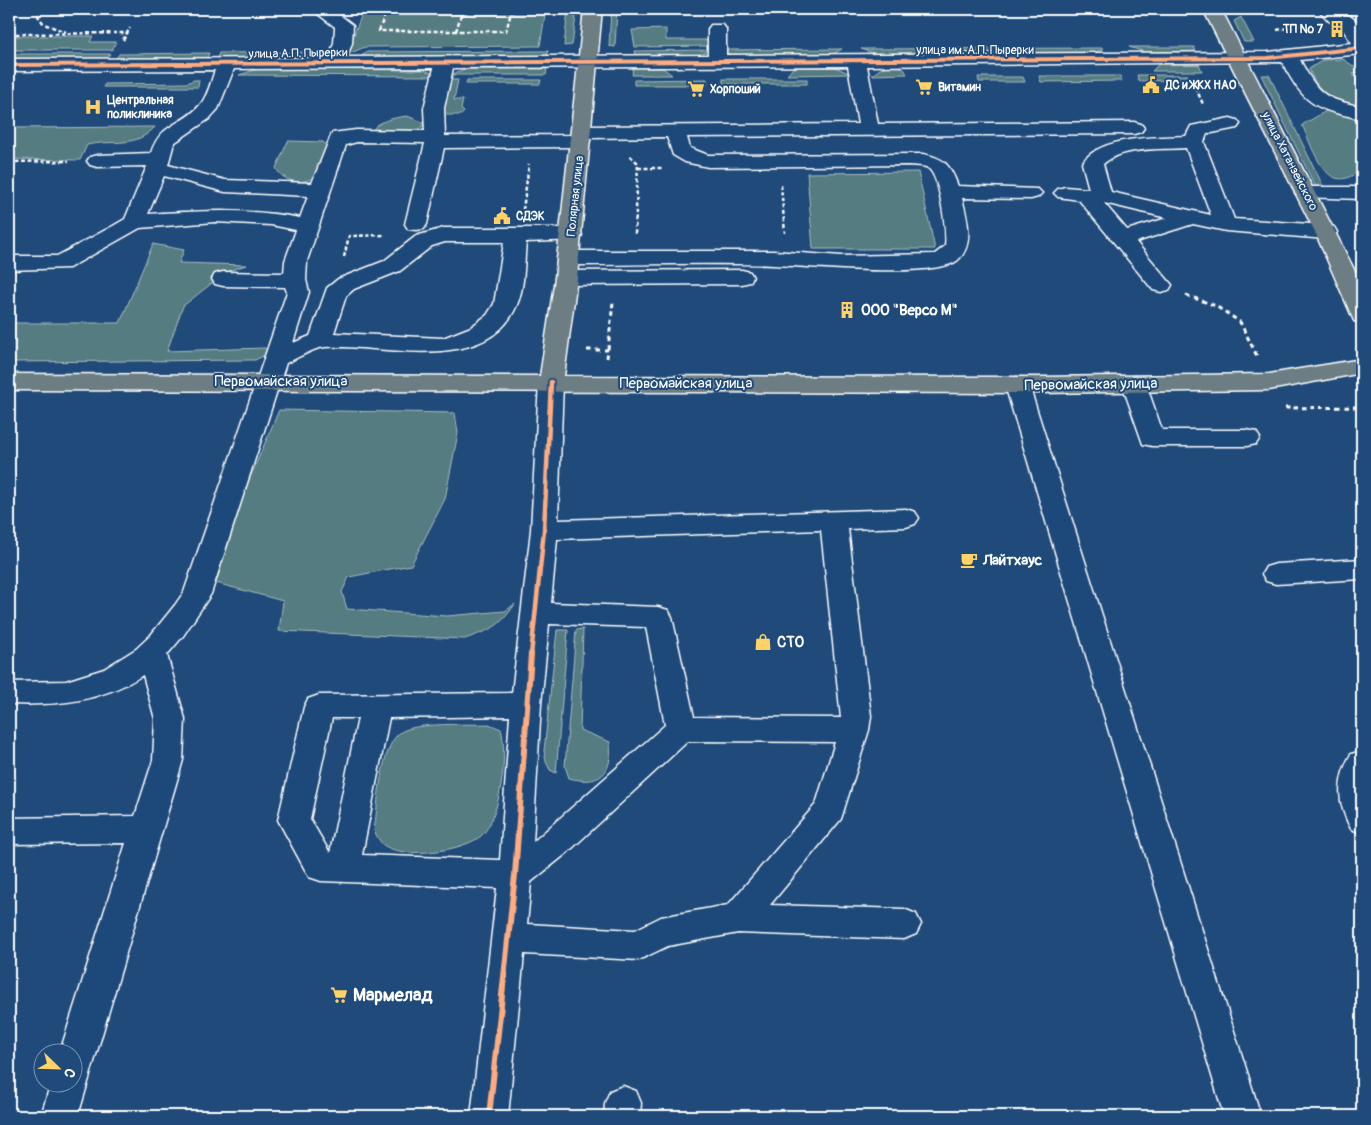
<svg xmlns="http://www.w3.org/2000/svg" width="1371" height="1125" font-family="Pangolin,sans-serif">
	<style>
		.green { fill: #557b81; stroke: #aabdc0 }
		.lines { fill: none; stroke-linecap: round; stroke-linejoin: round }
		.minor-casing { stroke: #fff; stroke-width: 3 }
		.major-casing { stroke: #fff; stroke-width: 3 }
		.path-far1 { stroke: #fff; stroke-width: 2.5; stroke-dasharray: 4 2.5; stroke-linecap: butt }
		.path { stroke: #fff; stroke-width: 3; stroke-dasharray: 4.5 4; stroke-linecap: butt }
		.minor { fill: #1f4a7a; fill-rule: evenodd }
		.major { fill: #6c7e84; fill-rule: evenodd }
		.cycleway-far2-casing { stroke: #1f4a7a; stroke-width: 6 }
		.cycleway-far1-casing { stroke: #1f4a7a; stroke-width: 8 }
		.cycleway-casing { stroke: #1f4a7a; stroke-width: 9 }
		.cycleway-far2 { stroke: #ffac80; stroke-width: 4 }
		.cycleway-far1 { stroke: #ffac80; stroke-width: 4.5 }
		.cycleway { stroke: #ffac80; stroke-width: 6 }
		.labels { text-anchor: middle; stroke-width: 4; stroke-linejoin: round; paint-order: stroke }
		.far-poi-label { font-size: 12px; font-weight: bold; fill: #fff; stroke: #1f4a7a; text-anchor: start }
		.far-street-label { font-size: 12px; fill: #fff; stroke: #1f4a7a }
		.poi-label { font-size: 15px; font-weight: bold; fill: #fff; stroke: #1f4a7a; text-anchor: start }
		.street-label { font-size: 15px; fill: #fff; stroke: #1f4a7a }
		.near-poi-label { font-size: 18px; font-weight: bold; fill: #fff; stroke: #1f4a7a; text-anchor: start }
	</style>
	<rect width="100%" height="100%" fill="#1f4a7a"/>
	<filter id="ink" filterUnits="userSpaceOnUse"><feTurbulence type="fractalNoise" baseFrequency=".02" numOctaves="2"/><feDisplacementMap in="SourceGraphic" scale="10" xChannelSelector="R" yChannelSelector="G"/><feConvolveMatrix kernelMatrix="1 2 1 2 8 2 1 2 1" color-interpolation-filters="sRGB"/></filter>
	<g filter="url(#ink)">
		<g class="green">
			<path d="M356 9H512V13L523 9H546L540 46 365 47 346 55 362 14Z"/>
			<path d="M568 9H577L572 45 564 46Z"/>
			<path d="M611 9H617L615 47 609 46Z"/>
			<path d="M1241 17 1254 42H1244L1234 21Z"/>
			<path d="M666 29V40H710V46L635 47 632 30Z"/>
			<path d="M9 36H93L90 42H116L112 50H9Z"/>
			<path d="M1129 47H1194L1196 52H1145Z"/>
			<path d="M1103 48 1102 50 1090 53 880 55 861 49Z"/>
			<path d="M842 49 833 54 730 55 724 50Z"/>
			<path d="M708 50 701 56 634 57 635 51Z"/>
			<path d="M548 51 547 56 360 57 367 52Z"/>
			<path d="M309 52 315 58H217L219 53Z"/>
			<path d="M209 53 207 58 115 60 119 54Z"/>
			<path d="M9 54H110L106 60H9Z"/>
			<path d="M1343 59 1362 72 1353 74 1362 89V109C1334 103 1320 97 1309 69L1323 60Z"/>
			<path d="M1159 64H1199L1202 71H1152Z"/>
			<path d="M897 65 904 69 907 74 872 75 883 67Z"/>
			<path d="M794 67H835L851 74 787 75Z"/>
			<path d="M633 68H663L672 75H632Z"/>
			<path d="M258 69 424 70 432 73V76L239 75Z"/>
			<path d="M464 69H547L546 75H451Z"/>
			<path d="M1137 75H1188L1190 80 1139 81Z"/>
			<path d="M1261 75H1269L1323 186H1315Z"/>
			<path d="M1039 76H1120L1122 81 1041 82Z"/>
			<path d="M978 77H1023L1025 82H979Z"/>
			<path d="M707 79V85H634V80Z"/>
			<rect x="723" y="79" width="84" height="5"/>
			<path d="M194 80H199L198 87H103L105 84 187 83Z"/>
			<path d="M449 80H458L454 100H463L461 109 464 112 461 115H445L442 113Z"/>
			<path d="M467 80H541L540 84H466Z"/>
			<path d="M1326 111 1362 115V167H1358L1356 173C1325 196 1312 145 1302 125Z"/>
			<path d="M407 116 423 122V126L414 132 371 133C377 120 394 118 407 116Z"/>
			<path d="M9 119H15L10 128 155 127C134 149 114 139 87 145L80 160 9 159Z"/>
			<path d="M288 141 323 142 330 148C326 156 323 166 317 173 307 187 283 183 276 168Z"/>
			<path d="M918 172 935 249H813L807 173Z"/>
			<path d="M153 244 184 250 179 263 246 265 226 272 183 306 167 351 265 348 269 353 255 360 9 362V323H120Z"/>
			<path d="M279 410 455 413 458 433 445 499 411 565 349 577 342 592 347 609 447 616 505 611 515 604C499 628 492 629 465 639L279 631 283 601 216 583 247 485Z"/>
			<path d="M583 629 580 730 610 742C613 774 600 786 569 778L565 766 576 630Z"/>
			<path d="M557 630H568L556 773 550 770 546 762 544 751Z"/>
			<path d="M489 724 501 729C508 753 501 818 481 836 463 851 405 859 385 846 380 843 377 836 374 831 378 807 380 745 401 732 416 722 469 725 489 724Z"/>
		</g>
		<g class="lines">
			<g class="minor-casing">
				<g id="minor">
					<path d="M316 9H332L353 25 352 43 347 57 708 55V29L711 25H723L726 29V55L1268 52 1352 43 1341 27 1329 21 1318 9C1334 8 1355 13 1362 30 1364 36 1362 47 1362 54L1300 60C1319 95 1323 98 1362 107V119C1315 109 1305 106 1282 62L867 66 878 124 1134 122 1141 124 1144 128 1141 132 1134 134 687 137 690 148 708 155 923 154C945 158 950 165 958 186L1038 189 1042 193 1038 197 1031 199 962 198C967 217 975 245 958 260 935 279 808 266 773 265 705 262 636 265 568 265L560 263 557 258 560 253 568 251H774L841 256 935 254 945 246C947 232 940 176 928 168 923 165 915 166 909 165L708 167 685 162 673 155 667 137 588 138 590 141 587 145 580 147 444 148 427 224 424 229 416 230 408 229 405 224 425 143 357 142 346 145 307 261 306 280 309 292 293 343 310 336 327 288 338 279 384 261 416 236 444 228H571L579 230 582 235 579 240 526 242C524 262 525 286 517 305 487 376 383 344 325 347 313 348 298 358 286 363L211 594 183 636 167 655 185 719 183 760 78 1116H41L51 1082H72V1052H60L126 843 9 844V818L135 816 153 760 155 719 143 675C100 702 58 706 9 704V682L66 681 104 669 136 649 150 636 175 605 184 592 287 292 285 287 223 286 215 284 212 279 215 274 223 272 284 273 285 261 296 230 271 225 215 222 140 228 69 268 9 270V256H57L113 226 125 219 147 166 97 167 90 165 87 161 90 157 97 155 151 153C160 123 182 126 200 105 208 96 211 81 215 70L9 71V59L329 58 334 43 335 27 314 11ZM848 66 858 124 581 126 574 128 571 132 573 135 445 136 444 108 453 68ZM434 68 424 108 425 131 356 130 332 133 312 183 225 180 168 165 174 143 209 119 218 109 234 69ZM164 176 225 192 308 196 300 218C249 208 200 211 148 214ZM445 242H504L494 304 487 315 471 327 443 338 334 333 346 296 354 289 400 271 432 246Z"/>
					<path d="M1230 118 1237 120 1240 124 1237 128 1207 134 1204 142 1234 219 1326 225 1334 227 1337 232 1334 237 1326 239 1226 231 1193 224 1136 242 1172 285 1169 290 1161 292 1153 290 1079 200 1058 197 1054 193 1058 189 1065 187 1089 189 1082 163C1101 135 1156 138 1186 136L1191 126ZM1186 148 1211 215 1111 192 1103 164C1124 146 1160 150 1186 148ZM1104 203 1167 218 1127 230Z"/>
					<path d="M1306 187H1362V199L1299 197 1295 193 1299 189Z"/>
					<path d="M742 270 750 272 753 277 750 282 742 284 566 285 558 283 555 278 558 273 566 271Z"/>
					<path d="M551 374 560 377 563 382 558 520 906 509 915 512 919 518 915 524 906 527 848 529 871 716 869 730 841 819 770 905 904 909 916 914 921 924 916 934 904 939 738 933 668 946 639 960 524 954 508 1116H471L497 888 321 881 309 877 278 820 304 707 308 699 319 695 512 693 531 530 539 382 542 377ZM821 530 841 718 694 717 672 617 668 610 658 607 551 603 557 539ZM549 624 646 627 665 725 533 842 541 704ZM510 716 500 860 362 855 389 718ZM332 718H358L330 853 310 819ZM688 741 835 742 816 804 728 905 661 917 635 930 527 924 531 882 567 853Z"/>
					<path d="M1134 376 1143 379 1146 384 1162 430H1247L1256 432 1260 438 1256 444 1247 446H1152L1143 444 1122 384 1125 379Z"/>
					<path d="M1017 377 1026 380 1029 385 1261 1116H1224L1005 385 1008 380Z"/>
					<path d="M1362 559V579L1276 584 1266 581 1262 574 1266 567 1276 564Z"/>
					<path d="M1362 751V833L1351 829C1337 803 1336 780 1351 754Z"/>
					<path d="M623 1086 636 1091 641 1103 640 1116H604L605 1103 610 1091Z"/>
				</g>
			</g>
			<g class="major-casing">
				<g id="major">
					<path d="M584 9H602L577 278 564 376 1039 377 1269 374 1362 359V373L1269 390 1039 393 9 390V374L540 376 555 278Z"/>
					<path d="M1203 9H1221L1362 285V323L1354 321 1315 232Z"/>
				</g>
			</g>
			<g class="path-far1">
				<path d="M42 9 38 16 44 24 66 32"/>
				<path d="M387 9 379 31H506L512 9"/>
				<path d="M1277 30 1308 24"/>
				<path d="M456 31 463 9"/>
				<path d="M9 34 127 33"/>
				<path d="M123 40 130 28"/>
				<path d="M1193 82 1203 104"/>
				<path d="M1357 137 1362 147"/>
				<path d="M630 156 638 163 635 234"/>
				<path d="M9 162 69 161"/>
				<path d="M638 168H662"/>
				<path d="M781 185 785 233"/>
				<path d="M523 210 529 164"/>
				<path d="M344 257 349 236 386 235"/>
			</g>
			<g class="path">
				<path d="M1186 295 1216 306 1240 322 1257 356"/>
				<path d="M587 350H608"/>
				<path d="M607 358 613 302"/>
				<path d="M1285 408 1362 407"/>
			</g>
			<use href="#minor" class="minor"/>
			<use href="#major" class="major"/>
			<g class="cycleway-far2-casing">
				<path id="cycleway-far2" d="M9 65 1268 58 1362 48"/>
			</g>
			<g class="cycleway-far1-casing">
				<path id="cycleway-far1" d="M531 655 544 530 551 382"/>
			</g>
			<g class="cycleway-casing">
				<path id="cycleway" d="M489 1116 515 875 531 654"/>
			</g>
			<use href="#cycleway-far2" class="cycleway-far2"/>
			<use href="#cycleway-far1" class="cycleway-far1"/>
			<use href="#cycleway" class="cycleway"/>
		</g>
	</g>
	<defs>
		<g id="building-bare" transform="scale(1.35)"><path d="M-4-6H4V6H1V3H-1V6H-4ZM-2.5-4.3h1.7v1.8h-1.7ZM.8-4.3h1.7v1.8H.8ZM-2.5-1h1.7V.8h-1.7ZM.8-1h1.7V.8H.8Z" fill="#ffd166" stroke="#1f4a7a" stroke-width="2.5" paint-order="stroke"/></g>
		<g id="civic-bare" transform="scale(1.35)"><path d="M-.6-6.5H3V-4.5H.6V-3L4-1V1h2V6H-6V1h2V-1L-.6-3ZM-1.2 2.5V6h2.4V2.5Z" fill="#ffd166" stroke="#1f4a7a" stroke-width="2.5" paint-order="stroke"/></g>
		<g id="supermarket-bare" transform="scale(1.35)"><path d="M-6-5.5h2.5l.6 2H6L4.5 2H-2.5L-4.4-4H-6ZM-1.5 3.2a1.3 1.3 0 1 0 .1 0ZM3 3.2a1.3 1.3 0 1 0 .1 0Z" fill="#ffd166" stroke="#1f4a7a" stroke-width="2.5" paint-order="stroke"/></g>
		<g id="hospital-bare" transform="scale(1.35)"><path d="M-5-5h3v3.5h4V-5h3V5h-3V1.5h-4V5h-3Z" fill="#ffd166" stroke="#1f4a7a" stroke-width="2.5" paint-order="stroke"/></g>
		<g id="cafe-bare" transform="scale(1.35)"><path d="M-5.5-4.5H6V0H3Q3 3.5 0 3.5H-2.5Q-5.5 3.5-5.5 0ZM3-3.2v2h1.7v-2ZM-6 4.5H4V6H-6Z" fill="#ffd166" stroke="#1f4a7a" stroke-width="2.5" paint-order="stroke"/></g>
		<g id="shop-bare" transform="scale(1.35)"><path d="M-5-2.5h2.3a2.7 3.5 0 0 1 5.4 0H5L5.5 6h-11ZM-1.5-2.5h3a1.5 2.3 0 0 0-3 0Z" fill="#ffd166" stroke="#1f4a7a" stroke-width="2.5" paint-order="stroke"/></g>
	</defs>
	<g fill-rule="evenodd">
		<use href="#building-bare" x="1337" y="29"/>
		<use href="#civic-bare" x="1151" y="85"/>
		<use href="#supermarket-bare" x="924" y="87"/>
		<use href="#supermarket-bare" x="696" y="89"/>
		<use href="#hospital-bare" x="93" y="107"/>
		<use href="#civic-bare" x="502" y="216"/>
		<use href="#building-bare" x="847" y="310"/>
		<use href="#cafe-bare" x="969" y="560"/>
		<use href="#shop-bare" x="763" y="642"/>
		<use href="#supermarket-bare" x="339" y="995"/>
	</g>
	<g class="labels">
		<g class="far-poi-label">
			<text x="1323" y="33" text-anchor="end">ТП № 7</text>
			<text x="1165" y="89">ДС и ЖКХ НАО</text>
			<text x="938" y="91">Витамин</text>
			<text x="710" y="93">Хорпоший</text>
			<text x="107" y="104">Центральная<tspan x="107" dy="14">поликлиника</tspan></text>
			<text x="516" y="220">СДЭК</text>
		</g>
		<g class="far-street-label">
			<text x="975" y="54">улица им. А.П. Пырерки</text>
			<text transform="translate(298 53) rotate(-1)" y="4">улица А.П. Пырерки</text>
			<text transform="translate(1290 161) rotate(63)" y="4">улица Хатанзейского</text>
			<text transform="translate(575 196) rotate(-84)" y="4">Полярная улица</text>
		</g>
		<g class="poi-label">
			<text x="861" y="315">ООО "Версо М"</text>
			<text x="983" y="565">Лайтхаус</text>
			<text x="777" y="647">СТО</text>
		</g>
		<g class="street-label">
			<text x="281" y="386">Первомайская улица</text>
			<text x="686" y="388">Первомайская улица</text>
			<text transform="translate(1091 384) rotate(-1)" y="5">Первомайская улица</text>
		</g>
		<g class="near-poi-label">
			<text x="353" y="1001">Мармелад</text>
		</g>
	</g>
	<rect width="1371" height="1125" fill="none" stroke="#1f4a7a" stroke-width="30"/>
	<rect x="15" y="15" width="1341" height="1095" fill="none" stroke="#fff" stroke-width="2" filter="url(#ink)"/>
	<g transform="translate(58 1068) rotate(113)"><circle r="24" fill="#1f4a7a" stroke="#7992af"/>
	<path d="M0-4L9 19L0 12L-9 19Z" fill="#ffd166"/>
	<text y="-8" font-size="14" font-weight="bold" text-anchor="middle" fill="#ffffff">С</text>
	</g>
</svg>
